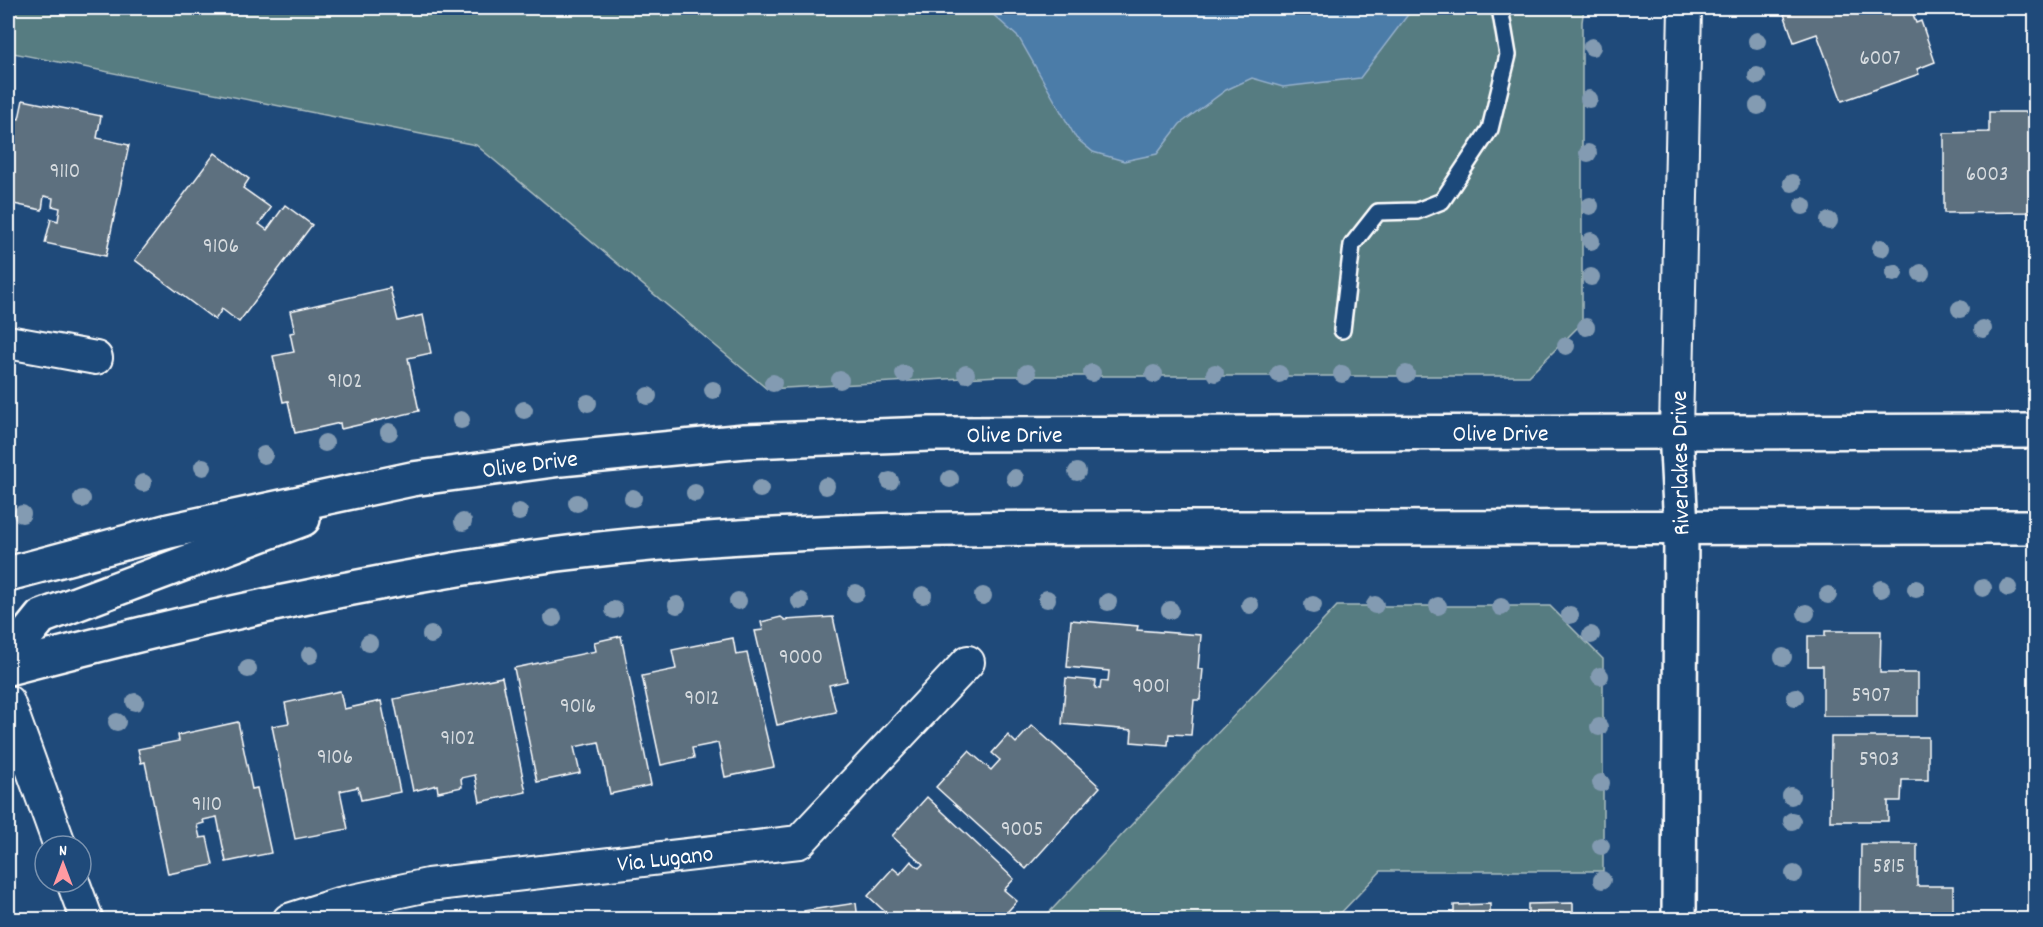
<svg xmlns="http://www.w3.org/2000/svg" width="2043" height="927" font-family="Dekko,sans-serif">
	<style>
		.green { fill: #577b81; stroke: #abbdc0; stroke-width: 1.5 }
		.water { fill: #4c7ba8; stroke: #94b0cb; stroke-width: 1.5 }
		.building { fill: #5d707f; stroke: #fff; stroke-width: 1.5 }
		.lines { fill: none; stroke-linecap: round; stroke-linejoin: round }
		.service-casing { stroke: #fff; stroke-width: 20 }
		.minor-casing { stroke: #fff; stroke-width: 36 }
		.secondary-casing { stroke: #fff; stroke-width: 38 }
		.service { stroke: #1f4a7a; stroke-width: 15 }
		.minor { stroke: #1f4a7a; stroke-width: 32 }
		.secondary { stroke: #1f4a7a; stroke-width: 33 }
		.tree { fill: #839bb2 }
		.labels { text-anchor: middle; stroke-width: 5; stroke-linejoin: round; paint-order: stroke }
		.number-label { font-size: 21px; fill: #d6dbdf }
		.street-label { font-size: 24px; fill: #fff; stroke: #1f4a7a }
	</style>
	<rect width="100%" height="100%" fill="#1f4a7a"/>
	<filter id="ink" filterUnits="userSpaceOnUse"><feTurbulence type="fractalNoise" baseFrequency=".0167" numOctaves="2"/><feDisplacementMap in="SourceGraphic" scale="12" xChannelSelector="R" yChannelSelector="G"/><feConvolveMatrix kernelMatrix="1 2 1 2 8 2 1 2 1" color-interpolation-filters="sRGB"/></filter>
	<g filter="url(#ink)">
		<g class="green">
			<path d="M8 8H1584L1582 22V323L1529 376H999L767 389 476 145 8 52Z"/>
			<path d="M1337 606H1550L1603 659V871H1381L1335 919H1043Z"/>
		</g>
		<path class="water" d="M981 8H1413L1360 78 1283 87 1252 78 1226 90 1180 124 1157 154 1124 161 1093 152 1076 138 1019 38 988 10Z"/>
		<g class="building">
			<path d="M1802 8H1898L1899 10 1911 8 1916 23 1921 21 1935 62 1917 69 1919 74 1842 101 1817 34 1794 42 1784 14Z"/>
			<path d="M23 100 101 116 97 138 129 145 106 256 45 243 51 219 58 221 60 208 52 206 53 198 44 196 42 210 9 203 8 117 19 119Z"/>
			<path d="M1989 112H2031V212L1944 213V133L1989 132Z"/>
			<path d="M215 153 249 179 243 188 271 208 259 224 267 230 285 205 312 225 239 322 222 309 215 320 135 260Z"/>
			<path d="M390 288 398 321 423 315 431 353 408 358 419 411 341 429 340 423 295 433 288 401 283 402 273 356 294 352 290 333 295 332 290 311Z"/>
			<path d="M781 617 785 620 833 617 847 681 829 685 836 712 777 725 755 631 763 630 761 622Z"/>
			<path d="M1071 620 1138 626 1137 630 1201 635 1198 669H1203L1200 700H1194L1191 735 1169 734 1168 745 1131 742 1132 730 1062 724 1066 678 1096 681 1095 688 1100 689 1101 681 1108 682 1109 671 1067 667Z"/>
			<path d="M1825 631H1881L1880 673H1918V716H1823V666H1808V636H1825Z"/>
			<path d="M621 636 651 785 610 794 599 742 574 747 580 773 537 782 514 668 596 651 594 642Z"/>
			<path d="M733 638 736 655 747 653 774 767 725 777 718 743 692 748 694 758 661 765 642 676 676 669 672 650Z"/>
			<path d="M502 677 526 792 480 802 475 775 461 778 462 787 438 792 437 785 413 791 394 699Z"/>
			<path d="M340 691 344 709 381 701 400 792 361 800 358 787 340 791 348 829 295 839 272 726 289 723 285 703Z"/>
			<path d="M238 722 252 789 257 788 271 853 226 862 217 817 203 820 204 823 197 825 200 838 207 837 213 865 168 874 145 762 141 763 138 749 179 741 178 735Z"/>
			<path d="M1032 725 1100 787 1026 869 936 787 969 751 991 770 1000 760 992 753 1008 735 1016 743Z"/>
			<path d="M1831 737H1928V780H1902L1901 801H1888V821H1830Z"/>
			<path d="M927 797 1014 879 1004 890 1017 901 1000 920H894L868 896 893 868 900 874 911 861 919 868 923 864 892 836Z"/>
			<path d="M1861 844H1917V886H1953V920H1860Z"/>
			<path d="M856 903 858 920H805L804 911Z"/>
			<path d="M1573 903V920H1528V904Z"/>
			<path d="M1490 904V920H1454V905Z"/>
			<path d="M717 914 718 920H676Z"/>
		</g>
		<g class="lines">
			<g class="service-casing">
				<path id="service" d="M1342 330 1352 245 1378 212 1417 211 1442 201 1490 129 1508 55 1500 8"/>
			</g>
			<g class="minor-casing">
				<g id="minor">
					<path d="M8 342 96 358"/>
					<path d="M1676 431 1685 8"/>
					<path d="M8 702 60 846"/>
					<path d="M73 882 87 920"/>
					<path id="s1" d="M289 920 339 904 428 885 799 842 968 662"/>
				</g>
			</g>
			<g class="secondary-casing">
				<g id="secondary">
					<path d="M1676 431 1681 527 1679 920"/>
					<path id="s2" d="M8 574 169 531 412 479 561 459 745 441 930 434 2036 431"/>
					<path d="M8 658 41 617 303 519"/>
					<path d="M8 668C190 620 372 579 559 554 784 525 1010 528 1235 528 1502 527 1769 527 2036 527"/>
				</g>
			</g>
			<use href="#service" class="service"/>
			<use href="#minor" class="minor"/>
			<use href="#secondary" class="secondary"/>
		</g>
		<g class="tree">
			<circle cx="1757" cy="41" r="9"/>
			<circle cx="1592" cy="47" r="9"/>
			<circle cx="1757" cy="76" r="9"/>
			<circle cx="1589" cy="99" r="9"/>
			<circle cx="1758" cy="106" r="9"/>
			<circle cx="1588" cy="153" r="9"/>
			<circle cx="1792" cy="183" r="9"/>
			<circle cx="1590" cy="206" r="9"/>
			<circle cx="1803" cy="206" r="9"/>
			<circle cx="1829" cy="221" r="9"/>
			<circle cx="1591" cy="241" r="9"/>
			<circle cx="1881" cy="248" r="9"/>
			<circle cx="1894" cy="273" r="9"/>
			<circle cx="1921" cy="273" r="9"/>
			<circle cx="1591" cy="277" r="9"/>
			<circle cx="1960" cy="309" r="9"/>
			<circle cx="1586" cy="327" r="9"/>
			<circle cx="1983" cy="329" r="9"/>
			<circle cx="1566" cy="346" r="9"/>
			<circle cx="1027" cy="373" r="9"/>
			<circle cx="1092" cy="373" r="9"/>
			<circle cx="1215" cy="373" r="9"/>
			<circle cx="904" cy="374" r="9"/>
			<circle cx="966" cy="374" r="9"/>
			<circle cx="1154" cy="374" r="9"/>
			<circle cx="1279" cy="374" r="9"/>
			<circle cx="1342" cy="374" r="9"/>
			<circle cx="1406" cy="374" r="9"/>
			<circle cx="840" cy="380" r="9"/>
			<circle cx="773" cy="383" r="9"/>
			<circle cx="713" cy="390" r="9"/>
			<circle cx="648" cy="396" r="9"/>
			<circle cx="588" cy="403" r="9"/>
			<circle cx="524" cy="410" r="9"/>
			<circle cx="461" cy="420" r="9"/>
			<circle cx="389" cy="432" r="9"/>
			<circle cx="325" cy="443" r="9"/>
			<circle cx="264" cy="455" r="9"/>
			<circle cx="203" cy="467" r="9"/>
			<circle cx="1077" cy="472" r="9"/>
			<circle cx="1015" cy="478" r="9"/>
			<circle cx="950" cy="479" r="9"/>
			<circle cx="890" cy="481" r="9"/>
			<circle cx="143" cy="483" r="9"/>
			<circle cx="826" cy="486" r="9"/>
			<circle cx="760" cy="489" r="9"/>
			<circle cx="695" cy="493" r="9"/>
			<circle cx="633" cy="498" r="9"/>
			<circle cx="82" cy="499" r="9"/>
			<circle cx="577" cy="503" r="9"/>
			<circle cx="519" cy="512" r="9"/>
			<circle cx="22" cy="514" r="9"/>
			<circle cx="463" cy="522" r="9"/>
			<circle cx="1983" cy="588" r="9"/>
			<circle cx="2008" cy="588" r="9"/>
			<circle cx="1881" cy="589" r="9"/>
			<circle cx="1916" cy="589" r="9"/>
			<circle cx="856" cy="593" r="9"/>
			<circle cx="923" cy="595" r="9"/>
			<circle cx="1828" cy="595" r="9"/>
			<circle cx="983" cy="596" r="9"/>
			<circle cx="1047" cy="599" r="9"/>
			<circle cx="738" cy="601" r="9"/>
			<circle cx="800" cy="601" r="9"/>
			<circle cx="1108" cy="602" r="9"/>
			<circle cx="677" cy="605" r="9"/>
			<circle cx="1250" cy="605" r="9"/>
			<circle cx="1313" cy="605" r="9"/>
			<circle cx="1375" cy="605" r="9"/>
			<circle cx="1438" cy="606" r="9"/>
			<circle cx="1501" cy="607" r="9"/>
			<circle cx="614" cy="610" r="9"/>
			<circle cx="1170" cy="610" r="9"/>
			<circle cx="1806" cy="613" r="9"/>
			<circle cx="1570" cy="615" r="9"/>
			<circle cx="553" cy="618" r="9"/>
			<circle cx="431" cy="635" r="9"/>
			<circle cx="1591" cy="635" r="9"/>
			<circle cx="369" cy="643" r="9"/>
			<circle cx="310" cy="655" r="9"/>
			<circle cx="1783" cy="657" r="9"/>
			<circle cx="248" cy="669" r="9"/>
			<circle cx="1600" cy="676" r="9"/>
			<circle cx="1795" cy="697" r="9"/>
			<circle cx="135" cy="702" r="9"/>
			<circle cx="117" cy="722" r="9"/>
			<circle cx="1599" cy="727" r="9"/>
			<circle cx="1601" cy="783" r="9"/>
			<circle cx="1791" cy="796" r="9"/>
			<circle cx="1792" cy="821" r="9"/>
			<circle cx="1601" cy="846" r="9"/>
			<circle cx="1794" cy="874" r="9"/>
			<circle cx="1602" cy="880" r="9"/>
		</g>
	</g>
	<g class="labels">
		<g class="number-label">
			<text x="1880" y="64">6007</text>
			<text x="65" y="177">9110</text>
			<text x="1987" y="180">6003</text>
			<text x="221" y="252">9106</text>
			<text x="345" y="387">9102</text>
			<text x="801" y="663">9000</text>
			<text x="1151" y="692">9001</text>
			<text x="1871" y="701">5907</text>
			<text x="702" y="704">9012</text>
			<text x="578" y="712">9016</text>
			<text x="458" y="744">9102</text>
			<text x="335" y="763">9106</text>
			<text x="1879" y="765">5903</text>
			<text x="207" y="810">9110</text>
			<text x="1022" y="835">9005</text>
			<text x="1889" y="872">5815</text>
		</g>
		<g class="street-label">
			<text dy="8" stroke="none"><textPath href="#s2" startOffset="1506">Olive Drive</textPath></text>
			<text dy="8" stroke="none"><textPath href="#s2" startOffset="1020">Olive Drive</textPath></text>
			<text transform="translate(1679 463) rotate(-91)" y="8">Riverlakes Drive</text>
			<text dy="8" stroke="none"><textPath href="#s2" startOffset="534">Olive Drive</textPath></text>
			<text dy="8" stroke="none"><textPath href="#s1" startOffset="382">Via Lugano</textPath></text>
		</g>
	</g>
	<rect width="2043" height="927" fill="none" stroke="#1f4a7a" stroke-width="30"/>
	<rect x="15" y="15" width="2013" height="897" fill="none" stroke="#fff" stroke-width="2" filter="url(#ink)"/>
	<g transform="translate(63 864)"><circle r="28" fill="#1f4a7a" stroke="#7992af" stroke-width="1.5"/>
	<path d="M0-4.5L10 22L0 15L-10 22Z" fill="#ff9aa2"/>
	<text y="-9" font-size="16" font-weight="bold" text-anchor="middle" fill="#ffffff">N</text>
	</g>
</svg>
